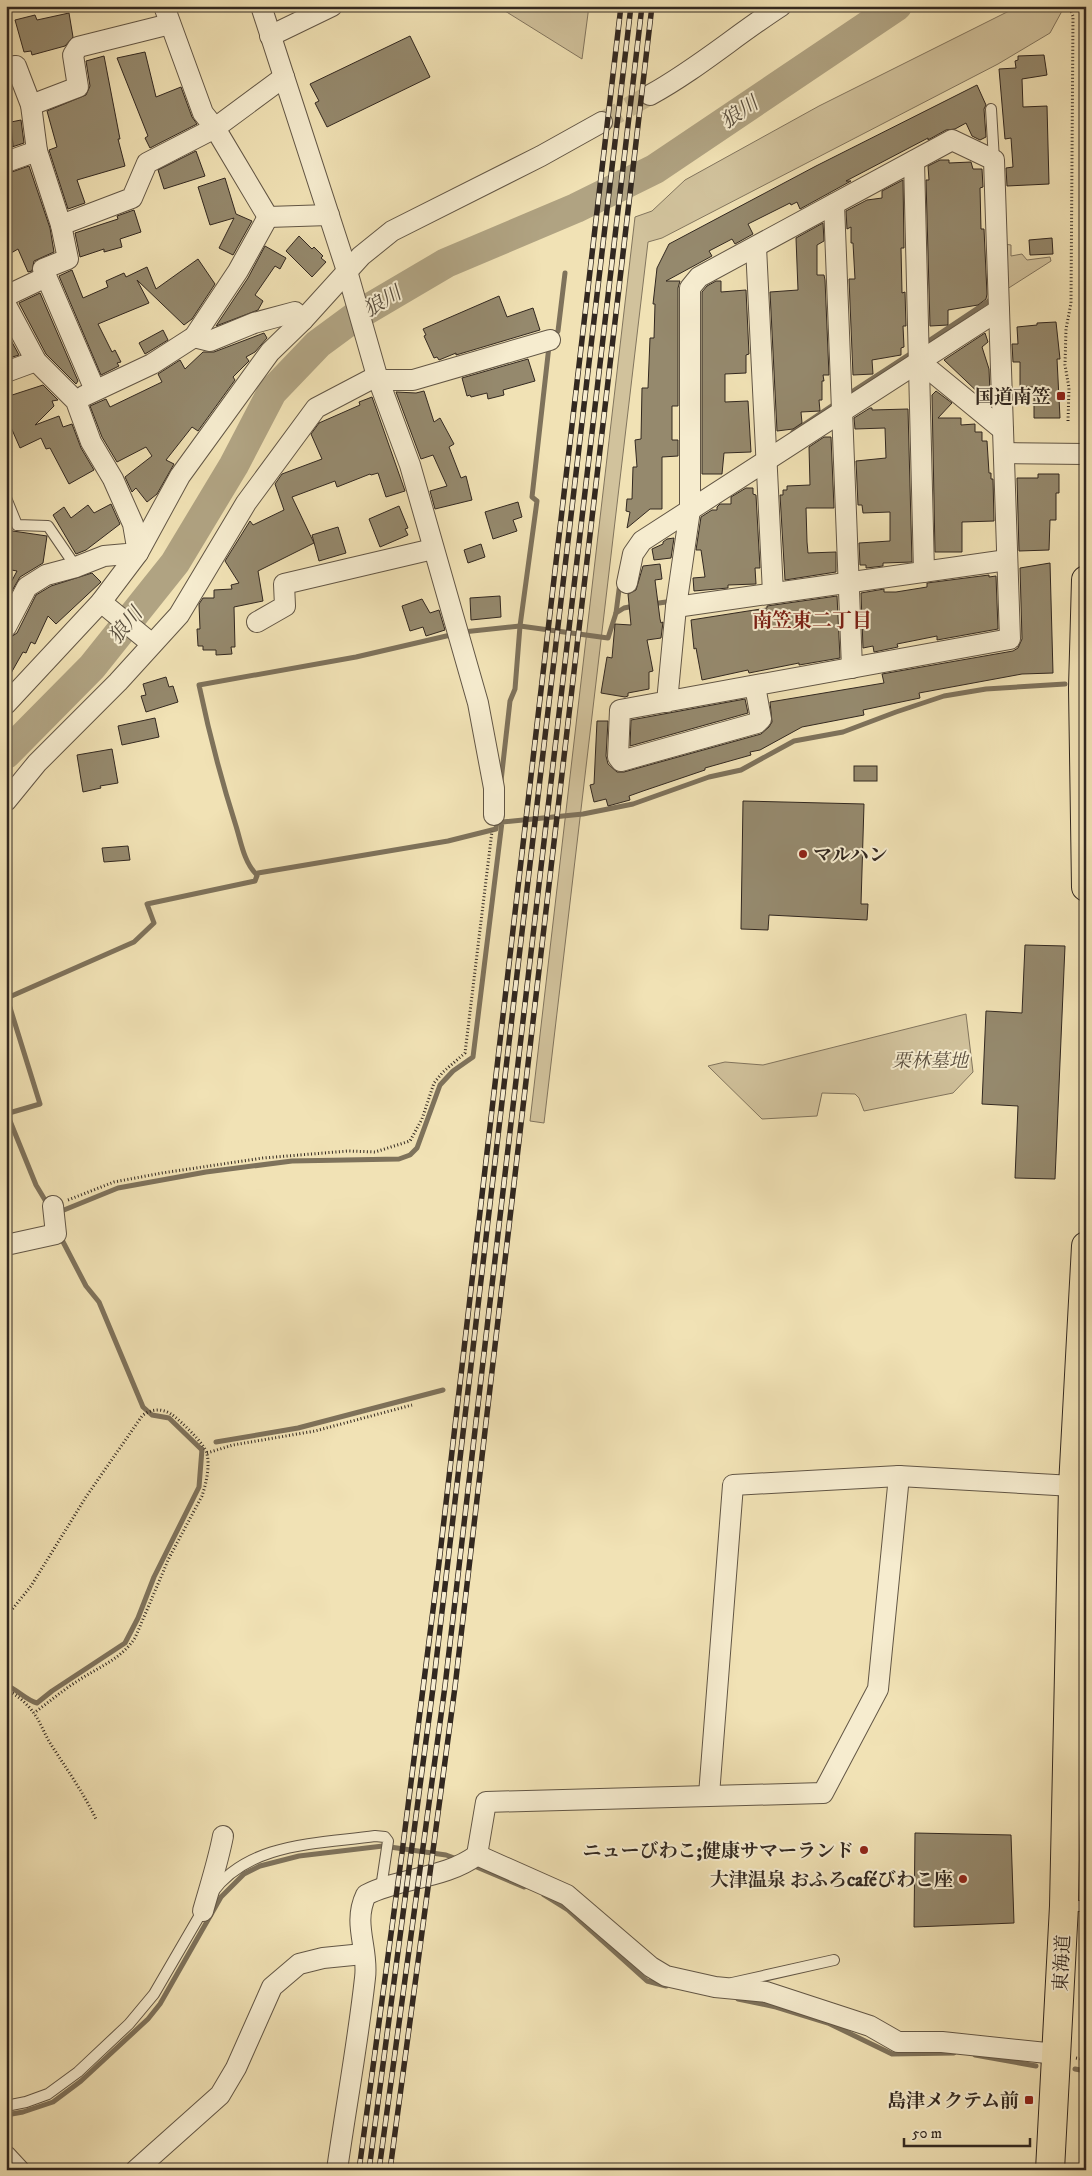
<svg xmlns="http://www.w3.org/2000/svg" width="1092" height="2176" font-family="'IM FELL DW Pica','Noto Serif JP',serif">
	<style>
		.green { fill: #d1c29c; stroke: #82755e }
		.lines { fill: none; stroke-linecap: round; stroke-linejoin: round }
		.stream { stroke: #7e725b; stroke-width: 5 }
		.river { stroke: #b0a382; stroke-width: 30 }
		.building { fill: #95896d; stroke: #322820 }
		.street-tunnel { stroke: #cbbd97; stroke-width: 20; stroke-dasharray: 20 10; stroke-linecap: butt }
		.lane-casing { stroke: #625645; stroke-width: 12 }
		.street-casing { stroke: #625645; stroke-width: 22 }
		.highway-casing { stroke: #322820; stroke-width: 30 }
		.path { stroke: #322820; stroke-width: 3; stroke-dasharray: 1 2.5; stroke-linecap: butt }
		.lane { stroke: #f6eccf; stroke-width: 10 }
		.street { stroke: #f6eccf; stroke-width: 20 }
		.highway { stroke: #f1e2b5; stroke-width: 28 }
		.rail-casing { stroke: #322820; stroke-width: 5.5 }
		.rail { stroke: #f6eccf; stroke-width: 4; stroke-dasharray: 11; stroke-linecap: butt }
		.poi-dot { fill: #8f2418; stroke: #f6eccf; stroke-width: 2 }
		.labels { text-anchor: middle; stroke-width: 4; stroke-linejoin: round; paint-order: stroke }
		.poi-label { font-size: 19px; font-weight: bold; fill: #322820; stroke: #f6eccf; text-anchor: end }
		.park-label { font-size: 19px; font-style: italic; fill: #5a4e3f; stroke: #f6eccf }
		.street-label { font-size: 19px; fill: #322820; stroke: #f6eccf }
		.water-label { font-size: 20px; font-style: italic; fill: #584d3d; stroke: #f6eccf }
		.neighbourhood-label { font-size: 20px; font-weight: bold; fill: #7a1f14; stroke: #f6eccf }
	</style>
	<rect width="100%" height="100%" fill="#f1e2b5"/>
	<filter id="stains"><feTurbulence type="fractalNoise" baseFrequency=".004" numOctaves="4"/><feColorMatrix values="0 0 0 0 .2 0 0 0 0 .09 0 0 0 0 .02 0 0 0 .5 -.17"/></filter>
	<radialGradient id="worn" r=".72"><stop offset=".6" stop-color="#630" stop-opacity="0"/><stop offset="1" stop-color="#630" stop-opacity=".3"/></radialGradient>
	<g class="green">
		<path d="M497 6H589L582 59Z"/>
		<path d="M1019 6H1062V11L1050 33 998 64 662 238 648 242 544 1123 530 1121 635 217 652 211 685 180 819 106Z"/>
		<path d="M1004 244 1011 245V256L1022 254 1027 260 1050 257 1051 261 1004 291Z"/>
		<path d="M966 1014 973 1072 953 1093 864 1111 859 1098 855 1094 822 1093 817 1116 762 1119 708 1066 725 1062 763 1065Z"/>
	</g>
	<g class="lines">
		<g class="stream">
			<path d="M553 338 558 331 565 273"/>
			<path d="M924 344 990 300"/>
			<path d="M847 395 913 352"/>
			<path d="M793 432 836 403"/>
			<path d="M652 604 673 601"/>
			<path d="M616 613 624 608 634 606"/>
			<path d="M463 632 520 626 608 638 616 613 620 582"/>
			<path d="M501 781 510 701 515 689 520 626 537 501 532 497 549 346"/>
			<path d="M256 874C244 862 241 842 236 826 221 779 209 733 199 685L356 657 455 634"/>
			<path d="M48 1205 36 1185 8 1116 9 1113 40 1104 7 998 134 942 154 923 147 904 255 881 258 873 448 841 496 829 497 820"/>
			<path d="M59 1212 118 1188 206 1172 292 1161 399 1159 410 1155 417 1148 440 1085 453 1071 473 1057 502 822 583 814 633 804 709 777 741 770 794 741 843 732 896 712 944 696 986 689 1065 684"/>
			<path d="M60 1236 86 1286 99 1302 143 1407 152 1415 169 1418 201 1449"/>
			<path d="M216 1442 298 1428 443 1390"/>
			<path d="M6 1685C18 1690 26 1700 37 1703L52 1691 125 1643 138 1618 154 1577 199 1487 202 1449"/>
			<path d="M472 1865 524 1887"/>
			<path d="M544 1895 568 1910 647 1981 666 1986"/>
			<path d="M738 1999 776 2007 828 2023 892 2054 954 2053"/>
			<path d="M975 2055 1036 2066"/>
			<path d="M1075 2069 1086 2071"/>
			<path d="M6 2115 23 2112 53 2102 81 2081 148 2019 160 2004 221 1897 244 1874 260 1866 299 1856 383 1846 446 1855 457 1859"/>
		</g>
		<path class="river" d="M6 754 92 667 175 563 234 465 272 392 318 344 356 316 446 263 576 208 655 169 897 6"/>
	</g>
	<g class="building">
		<path d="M69 13 73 37 65 46 32 55 31 51 24 52 15 20 35 15 37 20Z"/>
		<path d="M410 36 430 77 327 127 315 103 319 101 310 84Z"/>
		<path d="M145 52 156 97 181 87 192 117 197 124 150 148 145 138 148 136 117 58Z"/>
		<path d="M1044 55 1047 75 1022 79 1023 107 1047 106 1049 184 1007 186 1006 168 1013 167 1011 138 1005 139 999 69 1016 68 1015 61 1018 60V56Z"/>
		<path d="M104 56 120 139H118L125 166 77 180 85 203 68 209 49 150 57 147 47 111 86 95 90 86 86 61Z"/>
		<path d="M977 85 986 105 984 109 986 137 980 140 972 136 966 123 955 129 946 130 928 140V138L846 181H851L800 209 797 202 791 205 790 203 748 224 753 234 735 244 732 239 709 251 712 256 666 281H680L678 288V406H672V440H678V456L662 457V509H650L627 528 630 512 626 511 627 499H632L633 467H637L635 440 641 439 642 388H648L650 338H654L655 304H653L657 268 669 244 816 166Z"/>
		<path d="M21 120 24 143 6 149 13 146 11 122Z"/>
		<path d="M196 151 205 176 164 189 158 170Z"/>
		<path d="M940 160H949V163L971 162 973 169H982L983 187 980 188 981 229H984L987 294 986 299 978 305 948 310V325L930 326 926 180H929L928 166Z"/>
		<path d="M29 166 50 228 54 252 34 261 32 271 28 272 18 249 6 256V174Z"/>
		<path d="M225 178 236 214 252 221 233 255 219 248 234 218 210 225 198 187Z"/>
		<path d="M903 180 904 248H901L902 293 905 292 906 326H903L904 347 901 348V355L872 360 873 374 853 375 849 279H855L853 243H851V227L847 229 846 211 867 200 882 198V191Z"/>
		<path d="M134 210 141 232 120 239 122 247 104 252V249L80 257 75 233 118 219 117 216Z"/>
		<path d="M823 223 824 241 817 245V275H824L825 280 829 375H823L824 381H822V400H819L820 411 801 412 802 423 793 429 777 431 770 292 798 290 796 238Z"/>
		<path d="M299 236 312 249 314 247 323 256 321 258 326 262 312 277 286 251Z"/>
		<path d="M1052 238 1053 254 1030 255 1029 240Z"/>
		<path d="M265 246 286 258 280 269 275 266 255 295 263 301 258 310 216 326 248 278Z"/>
		<path d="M198 259 215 284 192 319 184 325 137 280 149 303 98 324 112 352 115 350 121 362 117 363 119 366 101 375 59 276 72 270 83 298 108 287 106 281 124 273 126 277 147 267 156 289Z"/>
		<path d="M716 281H721V292L746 290 749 354 746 355V373L725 374V402L748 401 751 452 724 453 722 474H702V292L707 286Z"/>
		<path d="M40 293 78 381 76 384 46 354 19 303Z"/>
		<path d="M499 296 507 317 533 308 540 330 456 355V353L439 360 437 357 434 358 424 336 426 335 423 329Z"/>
		<path d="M1056 322 1060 359H1057L1060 418H1034V387H1020V362H1013L1012 344H1018L1017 327 1037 325V323Z"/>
		<path d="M163 330 168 340 145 354 139 343Z"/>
		<path d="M6 331 19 355 6 359Z"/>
		<path d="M264 333 267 338 255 352 246 357 249 361 233 377 235 380 198 431 192 427 166 460 174 464 157 494 147 502 136 488 132 492 125 477 152 456 146 447 117 462 102 437 90 406 106 399 110 407 162 382 158 374 180 360 185 369 203 352H214Z"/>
		<path d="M985 333 988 342 982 347 989 369 990 393 985 399 944 360Z"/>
		<path d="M528 359 535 381 503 390 504 395 488 399 487 393 471 397 470 395 467 396 462 378Z"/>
		<path d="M43 385 58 400 52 401 54 406 35 425 59 416 63 427 72 424 81 448 94 470 69 484 50 448 46 449 41 438 20 448 6 416V397Z"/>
		<path d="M424 391 434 422 440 418 454 444 449 447 461 478 466 476 472 500 435 509 430 491 447 486 433 455 421 459 396 392 416 393Z"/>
		<path d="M936 391 952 403 938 418H961V425L975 424V432H982V441H987L989 473H991V479H993L994 521 962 522V552H935L932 395Z"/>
		<path d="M372 397 405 491 386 497 378 473 371 475 370 474 337 487 335 481 292 497 314 543 258 571 263 601 234 607 235 647H231L232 654 216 655V650H203V646H198L197 629H200L199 604 203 598H214V590L232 589 231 585 239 583 225 561 250 521 253 525 284 510 275 484 282 474 322 459 311 434 319 423 360 405 359 402Z"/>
		<path d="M870 408H872V410L908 409 912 562 883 563V566L866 568V565H860L859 543 890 541V512L863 513 862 505H858L856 461 886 458 885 428 855 429 854 418Z"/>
		<path d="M824 437H831L834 508H806L807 542 808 553 836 552V572L785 580 780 495H783V490H787V486L810 485 809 447Z"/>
		<path d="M1038 474H1059V493H1056V520H1050L1049 550 1019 551 1017 478H1038Z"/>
		<path d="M746 488H753V494L756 495 760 568H755L756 584 728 585V588L694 591 693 578 705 577 701 550H696L701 517 712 510H717V507L720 504H731V497Z"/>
		<path d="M518 502 522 517 513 520 517 531 493 539 485 512Z"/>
		<path d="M111 504 120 524 86 550 76 554 53 515 64 507 71 518 88 505 94 513Z"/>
		<path d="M399 506 408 528 405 529 408 535 380 547 369 519Z"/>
		<path d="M338 527 346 553 319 561 312 535Z"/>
		<path d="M6 530 47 536 43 563 20 577 6 601V592L17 571 6 569Z"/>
		<path d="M674 538 671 558 654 560 652 549 663 544V542L667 539Z"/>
		<path d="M481 544 485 557 468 563 464 550Z"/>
		<path d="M1050 563 1053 673 1022 674 919 693 920 698 863 710 864 715 802 727 760 750 750 752 751 755 705 768V770L643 791 629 796 630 800 608 806 606 799 594 802 590 785 594 784 597 721H608L606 756 608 764 617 772H624L761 734 769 727 772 722 770 702 884 683 882 674 1013 651 1018 648 1022 639 1020 568Z"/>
		<path d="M660 564 662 579 655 580 660 619 661 623 663 622 661 638 647 640 653 671 649 672V689L628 693V696L625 697 601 693 607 657 612 658 615 624 631 625 628 594 636 590 643 566Z"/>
		<path d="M92 573 101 582 56 624 48 616 35 644 31 642 26 653 23 652 6 682V640L17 633 36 595 51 586Z"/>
		<path d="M989 575V577L996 576 998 629 937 640V636L897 644 898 647 874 652 873 646 863 648 861 593 884 589V592H896L927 587V583Z"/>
		<path d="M500 596 501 617 471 620 470 598Z"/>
		<path d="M837 596 840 658 799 665V663L749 673 748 670 702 680 696 648 694 649 691 620 767 608V606Z"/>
		<path d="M422 599 430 613 439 610 445 630 426 636 423 627 410 631 402 606Z"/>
		<path d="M166 677 169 687 173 686 178 702 146 712 141 696 146 695 143 684Z"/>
		<path d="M745 699 748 713 630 746 631 720Z"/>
		<path d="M155 718 159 737 122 745 118 726Z"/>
		<path d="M112 749 118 783 100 786 101 788 83 792 77 755Z"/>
		<rect x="854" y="766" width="23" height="15"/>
		<path d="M743 801 864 804 861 904H868L867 920 769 915 768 930 741 929Z"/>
		<path d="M128 846 130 860 104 862 102 848Z"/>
		<path d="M1025 945 1065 946 1055 1179 1015 1178 1018 1106 982 1104 986 1011 1022 1013Z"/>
		<path d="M915 1833 1011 1835 1014 1923 914 1927Z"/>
	</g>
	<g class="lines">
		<path class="street-tunnel" d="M602 122 650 95"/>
		<g class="lane-casing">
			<g id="lane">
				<path d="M991 109 994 160"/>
				<path d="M6 498 17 525 48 526 76 567"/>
				<path d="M212 1893C249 1842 318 1844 375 1836L385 1837 388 1841 381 1888"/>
				<path d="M1064 1906H1086"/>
				<path d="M732 1983 834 1960"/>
				<path d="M6 2106 26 2102 48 2094 78 2072 129 2024 154 1994 204 1908"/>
			</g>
		</g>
		<g class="street-casing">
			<g id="street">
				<path d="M164 6 203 113 215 128 268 217"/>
				<path d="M261 6 347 271 377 376 410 465 478 703 494 788V815"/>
				<path d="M270 36 332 6"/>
				<path d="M6 67 16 66 31 105 37 151 61 225 68 259 43 269 95 390"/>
				<path d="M650 95C696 70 736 35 781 6"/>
				<path d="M31 105 78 87 73 55 78 47 170 24"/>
				<path d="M914 161 924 572"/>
				<path d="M6 162 37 151"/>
				<path d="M834 204 852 668"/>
				<path d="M268 217 329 215"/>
				<path d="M61 225 132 198 147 163 215 128 284 77"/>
				<path d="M756 247 773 593"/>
				<path d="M6 296 46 277"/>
				<path d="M6 305 36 361 76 401 91 442 113 479 133 524 138 553 104 556 76 567 46 575 27 587 6 627"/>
				<path d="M194 337 210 341 254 323 295 312 303 320"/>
				<path d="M919 361 1003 430"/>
				<path d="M6 372 36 361"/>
				<path d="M379 380H413L550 340"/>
				<path d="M84 396 152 364 194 337 238 271 268 217"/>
				<path d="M1004 453 1086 454"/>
				<path d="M627 583 633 554 642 541 999 310"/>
				<path d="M101 602 152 644"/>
				<path d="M676 607 1007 560"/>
				<path d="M257 622 285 606 284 584 433 549"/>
				<path d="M667 702 676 607 690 510V288L699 277 952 140 994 160 1010 639 620 710 618 757 621 761 757 723 761 719 755 686"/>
				<path d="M6 704 101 602 138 553 180 476 270 352 303 320 361 256 392 231 541 156 602 122"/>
				<path d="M6 801 37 763 118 682 179 615 246 503 316 408 377 376"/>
				<path d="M6 1245 56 1234 53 1206"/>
				<path d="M709 1795 733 1485 899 1476 1073 1486 1085 1483"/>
				<path d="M477 1855 567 1895 651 1967 666 1976 715 1987 766 1992 870 2026 898 2042H942L1056 2054"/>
				<path d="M203 1911C210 1886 218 1862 223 1836"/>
				<path d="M6 2156 19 2170"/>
				<path d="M136 2170 220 2095 236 2068 272 1987 299 1964 323 1958 363 1954"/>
				<path d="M337 2170C346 2106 358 2042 365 1978 369 1949 352 1924 366 1895 401 1877 445 1879 477 1855L486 1802 823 1793 878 1689 899 1476"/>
			</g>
		</g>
		<g class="highway-casing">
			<g id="highway">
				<path d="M1086 580 1083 688 1086 887"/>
				<path d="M1050 2170 1064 1906 1073 1486 1086 1246"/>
			</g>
		</g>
		<g class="path">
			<path d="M1068 421 1069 388 1065 365 1066 329 1071 303 1073 16 1069 6"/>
			<path d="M68 1200 114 1182 162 1173 263 1158 348 1151 375 1152 410 1141 422 1119 434 1083 443 1072 465 1053 492 831"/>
			<path d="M207 1453 233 1445 315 1431 412 1405"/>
			<path d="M6 1617 31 1586 86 1497 142 1416C150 1409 162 1408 171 1414 179 1419 206 1445 207 1454 210 1467 206 1484 202 1496L169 1558 135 1638C121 1659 99 1667 79 1680 63 1690 49 1702 34 1713"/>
			<path d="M6 1691C16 1693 27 1704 33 1712 40 1721 44 1733 50 1743 66 1768 83 1792 96 1819"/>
			<path d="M1076 2058 1086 2060"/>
		</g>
		<use href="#lane" class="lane"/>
		<use href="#street" class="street"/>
		<use href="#highway" class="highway"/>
		<g class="rail-casing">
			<g id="rail">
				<path d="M359 2170 402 1853 439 1563 621 6"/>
				<path d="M369 2170 433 1688 631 6"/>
				<path d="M379 2170 445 1686 642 6"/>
				<path d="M390 2170 455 1687 652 6"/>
			</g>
		</g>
		<use href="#rail" class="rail"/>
	</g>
	<g class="poi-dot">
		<rect x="1056" y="391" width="10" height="10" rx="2.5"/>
		<circle cx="803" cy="854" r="5"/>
		<circle cx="864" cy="1850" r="5"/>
		<circle cx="963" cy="1879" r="5"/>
		<rect x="1024" y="2095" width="10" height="10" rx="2.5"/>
	</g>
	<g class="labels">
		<g class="poi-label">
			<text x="1051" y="403">国道南笠</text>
			<text x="813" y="861" text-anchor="start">マルハン</text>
			<text x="854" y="1857">ニューびわこ;健康サマーランド</text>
			<text x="953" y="1886">大津温泉 おふろcaféびわこ座</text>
			<text x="1019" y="2107">島津メクテム前</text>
		</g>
		<g class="park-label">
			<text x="930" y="1067">栗林墓地</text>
		</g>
		<g class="street-label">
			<text transform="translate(1061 1963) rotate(-87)" y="7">東海道</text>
		</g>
		<g class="water-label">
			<text transform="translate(739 112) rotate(-34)" y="7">狼川</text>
			<text transform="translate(382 301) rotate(-31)" y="7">狼川</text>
			<text transform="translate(125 625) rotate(-51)" y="7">狼川</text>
		</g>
		<g class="neighbourhood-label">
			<text x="812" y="627">南笠東二丁目</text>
		</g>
	</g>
	<rect width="1092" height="2176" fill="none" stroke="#f1e2b5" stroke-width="25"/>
	<rect x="8" y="8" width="1077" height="2161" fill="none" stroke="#322820" stroke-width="2.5"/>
	<rect x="12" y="12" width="1067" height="2151" fill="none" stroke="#322820"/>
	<path d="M904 2138v8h126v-8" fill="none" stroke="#322820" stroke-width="2.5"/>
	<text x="912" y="2138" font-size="15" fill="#322820" stroke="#f6eccf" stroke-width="4" paint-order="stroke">50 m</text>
	<rect width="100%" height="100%" filter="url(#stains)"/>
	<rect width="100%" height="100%" fill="url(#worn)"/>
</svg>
